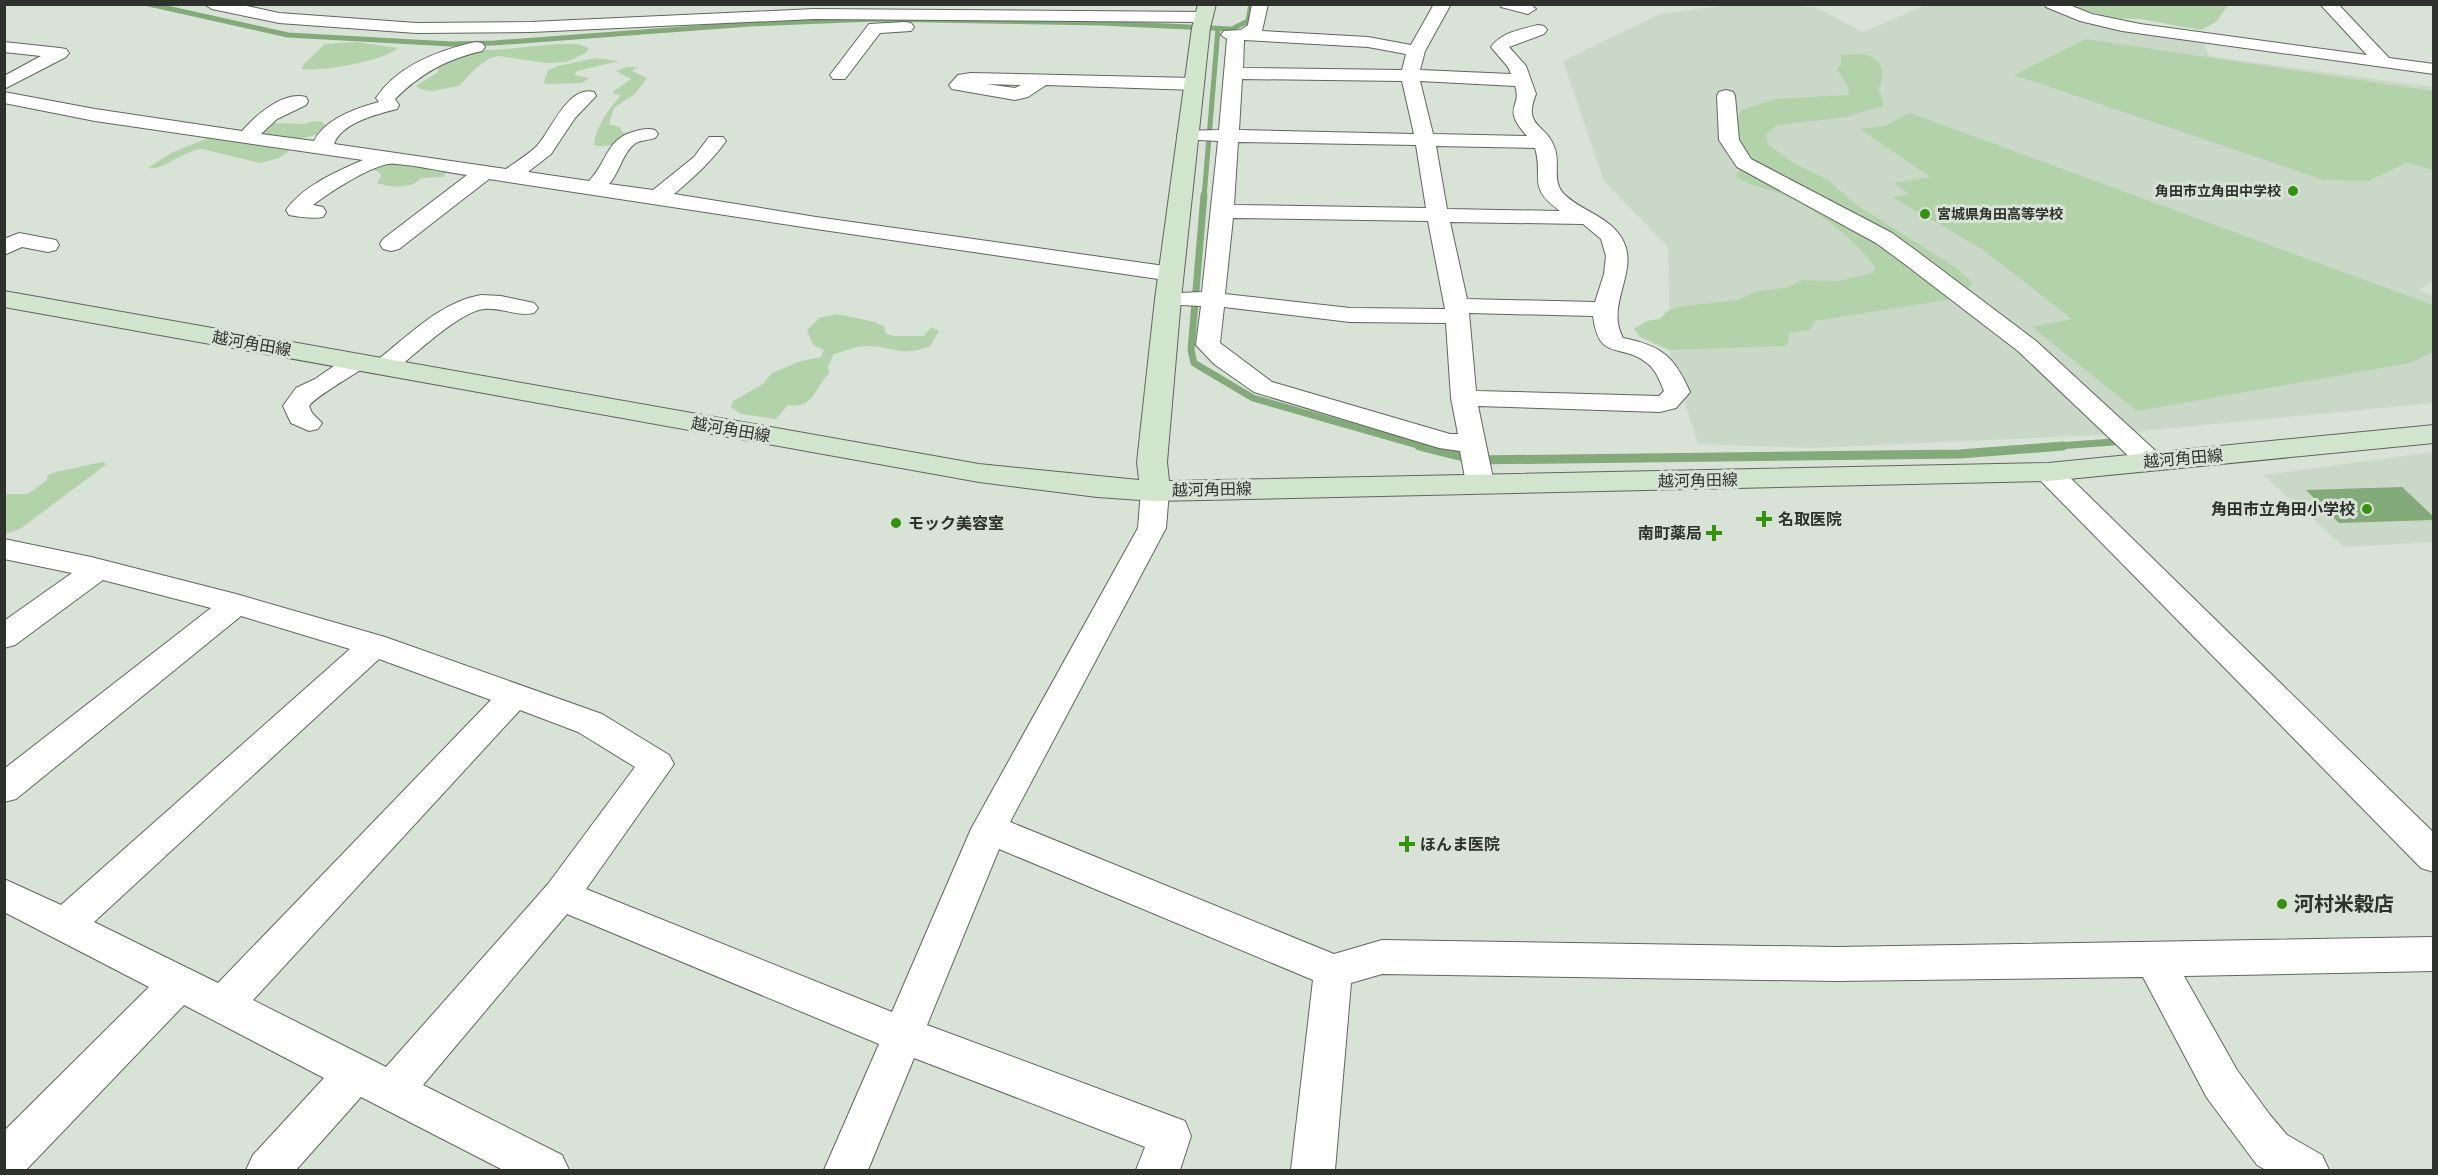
<svg xmlns="http://www.w3.org/2000/svg" width="2438" height="1175" font-family="'Archivo Narrow','Noto Sans JP',sans-serif">
	<style>
		.built { fill: #cad8c7 }
		.green { fill: #b2d3a9 }
		.water { fill: #83aa79 }
		.lines { fill: none; stroke-linecap: round; stroke-linejoin: round }
		.stream-far2 { stroke: #83aa79; stroke-width: 5 }
		.stream-far1 { stroke: #83aa79; stroke-width: 7 }
		.stream { stroke: #83aa79; stroke-width: 9 }
		.street-casing { stroke: #5f675d; stroke-width: 2 }
		.secondary-casing { stroke: #5f675d; stroke-width: 2 }
		.street { fill: #fff; fill-rule: evenodd }
		.secondary { fill: #d1e4cc; fill-rule: evenodd }
		.poi-dot { fill: #34920c; stroke: #d9e2d6; stroke-width: 2 }
		.labels { text-anchor: middle; stroke-width: 6; stroke-linejoin: round; paint-order: stroke }
		.far-poi-label { font-size: 14px; font-weight: bold; fill: #2e322d; stroke: #d9e2d6; text-anchor: end }
		.street-label { font-size: 16px; fill: #2e322d; stroke: #d9e2d6 }
		.poi-label { font-size: 16px; font-weight: bold; fill: #2e322d; stroke: #d9e2d6; text-anchor: start }
		.near-poi-label { font-size: 20px; font-weight: bold; fill: #2e322d; stroke: #d9e2d6; text-anchor: start }
	</style>
	<rect width="100%" height="100%" fill="#d9e2d6"/>
	<g class="built">
		<path d="M1786 4 1817 8 1863 32 1926 5 2041 4 2094 25 2204 42 2209 56 2433 87V281L2419 290 2433 296V403L2100 435 1811 448 1698 444 1670 356 1668 247 1604 181 1563 61 1660 14 1728 5Z"/>
		<path d="M2433 452V542L2344 547 2263 475Z"/>
	</g>
	<g class="green">
		<path d="M2229 4 2216 22 2201 30 2140 19 2110 18 2079 8 2078 5Z"/>
		<path d="M2086 39 2433 91V170L2406 163 2368 181 2324 180 2014 75Z"/>
		<path d="M356 42 398 48C385 61 319 72 302 69L303 65 325 44Z"/>
		<path d="M558 44H578L589 48 586 53 566 62 546 63 499 56 490 58 475 69 459 86 432 91 420 89 416 86 438 72 439 65 475 50H494Z"/>
		<path d="M1862 54C1881 56 1888 74 1878 89L1882 98 1883 106 1846 117 1777 125 1766 134 1768 144 1793 163 1828 180 1855 204 1955 267 1973 283 1959 298 1815 321 1810 330 1789 333V339L1786 346 1669 350 1640 337 1634 329 1647 321 1660 319 1666 312 1676 307 1738 300 1756 291 1785 288 1803 280 1838 281 1873 273 1875 267C1853 237 1817 210 1783 195 1766 187 1752 188 1736 176L1741 167 1754 165V160C1739 147 1732 129 1741 110L1776 99 1849 95 1848 86 1837 69 1841 65V55Z"/>
		<path d="M595 58 619 61 577 71 574 75 589 78 582 83 546 84 544 81 548 70 558 66Z"/>
		<path d="M627 67H638L632 71 647 78 636 93 614 108 609 124 620 127 622 132H641C628 138 609 150 594 145 596 126 608 110 621 95L613 94 614 91 631 79 616 71Z"/>
		<path d="M1910 113 2433 305V352L2410 363 2137 411 2032 327 2072 319 1982 249 1892 197 1909 194 1894 183 1930 177 1860 129 1885 126Z"/>
		<path d="M312 121 322 122 327 126 326 129C305 144 284 137 260 134L273 123 305 124Z"/>
		<path d="M213 136 290 148 289 151 279 158 260 163 202 149C183 150 164 171 148 168L171 153Z"/>
		<path d="M395 163 446 172 444 177 421 178C411 190 389 187 377 183L381 176 379 172 371 169 377 165Z"/>
		<path d="M837 314 875 322 884 326 886 334 894 336H924L931 327 939 331 930 346C899 358 895 346 867 346 856 346 845 351 834 354L828 367 829 373C814 389 814 409 788 405L776 419 741 414 731 407 733 401 763 384 772 373 801 361 821 357 824 350 813 345 807 330 819 318Z"/>
		<path d="M102 462 107 464 20 529 5 534V494H28L47 480V476L52 473Z"/>
	</g>
	<path class="water" d="M2402 487 2433 516V520L2339 523 2306 490Z"/>
	<g class="lines">
		<g class="stream-far2">
			<path d="M149 4 288 35 451 44 494 43 750 24 874 19 1101 23 1232 29 1248 21 1251 4"/>
			<path d="M1204 197 1218 29"/>
		</g>
		<g class="stream-far1">
			<path d="M1204 195 1191 350 1194 363 1253 398 1424 447"/>
			<path d="M2044 447 2113 442"/>
		</g>
		<path class="stream" d="M1419 446 1475 460 1960 454 2063 446"/>
		<g class="street-casing">
			<g id="street">
				<path d="M204 4H238L279 13 416 23 531 22 814 9 1204 12 1212 17 1204 22 814 19 531 32 416 33 279 23 212 9Z"/>
				<path d="M1252 4H1268L1262 31 1368 37 1411 45 1434 4H1451L1425 51 1420 70 1511 74 1508 67 1491 47C1501 33 1521 29 1538 25L1544 26 1547 30 1544 34 1509 47 1526 66 1536 94C1522 128 1547 123 1555 149 1560 163 1552 180 1563 193 1580 211 1607 215 1621 237 1642 270 1604 303 1623 338 1662 346 1674 356 1690 392L1676 408 1660 412 1478 406 1494 483 1490 489 1480 492 1470 489 1466 483 1460 451 1439 448 1254 392 1214 364 1196 345 1201 306 1160 304 1156 299 1160 294 1202 292 1218 141 1180 139 1177 135 1180 131 1219 130 1227 39 1221 35 1224 31 1241 30 1248 25ZM1244 40 1368 47 1406 54 1402 70 1243 68ZM1242 79 1402 81 1414 134 1239 130ZM1420 81 1515 86C1523 108 1500 106 1527 136L1433 134ZM1238 142 1416 145 1426 208 1234 205ZM1436 146 1535 148C1544 177 1526 187 1560 211L1447 209ZM1233 218 1428 221 1445 309 1350 308 1225 294ZM1450 222 1583 224 1601 239 1606 256 1604 274 1595 302 1467 299ZM1224 307 1350 322 1446 323 1451 398 1458 434H1450L1272 382 1220 343ZM1469 313 1593 316C1599 363 1621 342 1647 363 1656 370 1660 381 1664 391L1659 396 1476 391Z"/>
				<path d="M1499 4H1530L1536 9 1528 14 1501 7Z"/>
				<path d="M2044 4H2067L2092 14 2140 24 2367 55 2320 4H2338L2389 58 2434 64V74L2122 31 2080 21 2046 7Z"/>
				<path d="M905 22 911 23 914 27 911 31 880 33 845 79H833L830 75 869 24Z"/>
				<path d="M4 42 60 48 66 49 69 53 66 57 4 89V76L41 56 4 52Z"/>
				<path d="M476 42 482 43 485 47 482 51C447 59 421 73 395 99L399 105 397 109C377 114 341 123 334 144L506 169C516 162 527 155 536 147 551 132 567 85 594 92L596 96 575 118 551 154 528 172 589 181C609 160 605 139 636 131 643 129 648 128 655 130L658 134 655 138C649 140 641 140 636 143 623 151 620 172 609 184L653 190 694 157 709 137H723L726 141C711 162 694 177 674 194L816 217 1172 267 1180 269 1183 274 1180 279 1172 281 816 229 489 179 399 249 391 251 383 249 380 244 383 239 467 175C451 173 400 162 388 164 367 168 330 192 313 205L323 207 326 212 323 217C312 219 300 217 289 215L286 210C304 185 336 172 363 160L95 121 4 103V92L95 109 242 131C256 115 283 91 306 97L308 101 306 105 277 119 261 134 314 141C325 119 356 108 379 102L376 98C398 65 439 50 476 42Z"/>
				<path d="M971 73 1195 78 1201 80 1204 84 1201 88 1195 90 1046 85 1028 97 1015 100 952 89 949 85 958 75ZM986 84 1021 85 1015 88Z"/>
				<path d="M1726 90 1733 92 1735 96 1739 140 1751 159 1892 233 1922 255 2036 341 2160 455 2164 461 2160 467 2150 469 2140 467 2018 351 1906 265 1876 243 1737 167 1719 140 1717 96 1719 92Z"/>
				<path d="M19 233 56 240 59 245 56 250 48 252 22 247 4 255V239Z"/>
				<path d="M481 295 501 296 534 303 538 308 534 313C518 317 501 307 484 309 460 311 413 356 393 372L384 374 375 372 372 367 375 362C407 337 440 302 481 295Z"/>
				<path d="M356 355 365 357 368 362 365 367C352 376 316 396 309 406L312 413 322 423 318 429 309 431 291 423 283 406 296 388 315 379 347 357Z"/>
				<path d="M2048 464 2058 466 2434 833V872L2421 868 2038 478 2034 472 2038 466Z"/>
				<path d="M1155 482 1165 485 1169 491 1166 528 1010 822 1334 954 1382 940 1836 947 2434 937V971L2184 976 2237 1070 2270 1115 2287 1135 2322 1155 2329 1170H2266L2257 1165 2207 1098 2143 977 1836 981 1382 974 1351 983 1335 1170H1291L1313 980 999 849 927 1025 1185 1121 1191 1136 1180 1170H1136L1145 1147 914 1058 868 1170H824L879 1044 567 914 423 1085 562 1155 569 1170H503L361 1097 296 1170H246L253 1155 324 1078 184 1005 26 1170H4V1131L149 987 4 912V879L61 905 350 649 241 616 16 799 4 802V769L211 608 103 580 15 645 4 648V621L72 573 4 559V539L91 557 236 594 385 637 602 714 669 755 674 764 586 889 892 1012 971 829 1138 528 1141 491 1145 485ZM379 659 491 700 218 983 94 922ZM520 710 578 732 635 767 548 884 386 1067 253 1000Z"/>
			</g>
		</g>
		<g class="secondary-casing">
			<path id="secondary" d="M1198 4H1216L1210 28 1181 299 1167 462 1169 481 2048 463 2434 425V443L2048 481 1155 501 1097 497 979 482 4 307V291L979 464 1139 480 1137 462 1155 299 1192 28Z"/>
		</g>
		<use href="#street" class="street"/>
		<use href="#secondary" class="secondary"/>
	</g>
	<g class="poi-dot">
		<circle cx="2293" cy="191" r="6"/>
		<circle cx="1925" cy="214" r="6"/>
		<circle cx="2367" cy="509" r="6"/>
		<path d="M1761 510h6v6h6v6h-6v6h-6v-6h-6v-6h6z"/>
		<circle cx="896" cy="523" r="6"/>
		<path d="M1711 524h6v6h6v6h-6v6h-6v-6h-6v-6h6z"/>
		<path d="M1404 835h6v6h6v6h-6v6h-6v-6h-6v-6h6z"/>
		<circle cx="2282" cy="904" r="6"/>
	</g>
	<g class="labels">
		<g class="far-poi-label">
			<text x="2281" y="196">角田市立角田中学校</text>
			<text x="1937" y="219" text-anchor="start">宮城県角田高等学校</text>
		</g>
		<g class="street-label">
			<text transform="translate(252 343) rotate(10)" y="6">越河角田線</text>
			<text transform="translate(731 429) rotate(10)" y="6">越河角田線</text>
			<text transform="translate(2183 458) rotate(-5)" y="6">越河角田線</text>
			<text transform="translate(1698 480) rotate(-1)" y="6">越河角田線</text>
			<text transform="translate(1212 489) rotate(-1)" y="6">越河角田線</text>
		</g>
		<g class="poi-label">
			<text x="2355" y="515" text-anchor="end">角田市立角田小学校</text>
			<text x="1778" y="525">名取医院</text>
			<text x="908" y="529">モック美容室</text>
			<text x="1702" y="539" text-anchor="end">南町薬局</text>
			<text x="1420" y="850">ほんま医院</text>
		</g>
		<g class="near-poi-label">
			<text x="2294" y="911">河村米穀店</text>
		</g>
	</g>
	<rect width="2438" height="1175" fill="none" stroke="#2e322d" stroke-width="12"/>
</svg>
